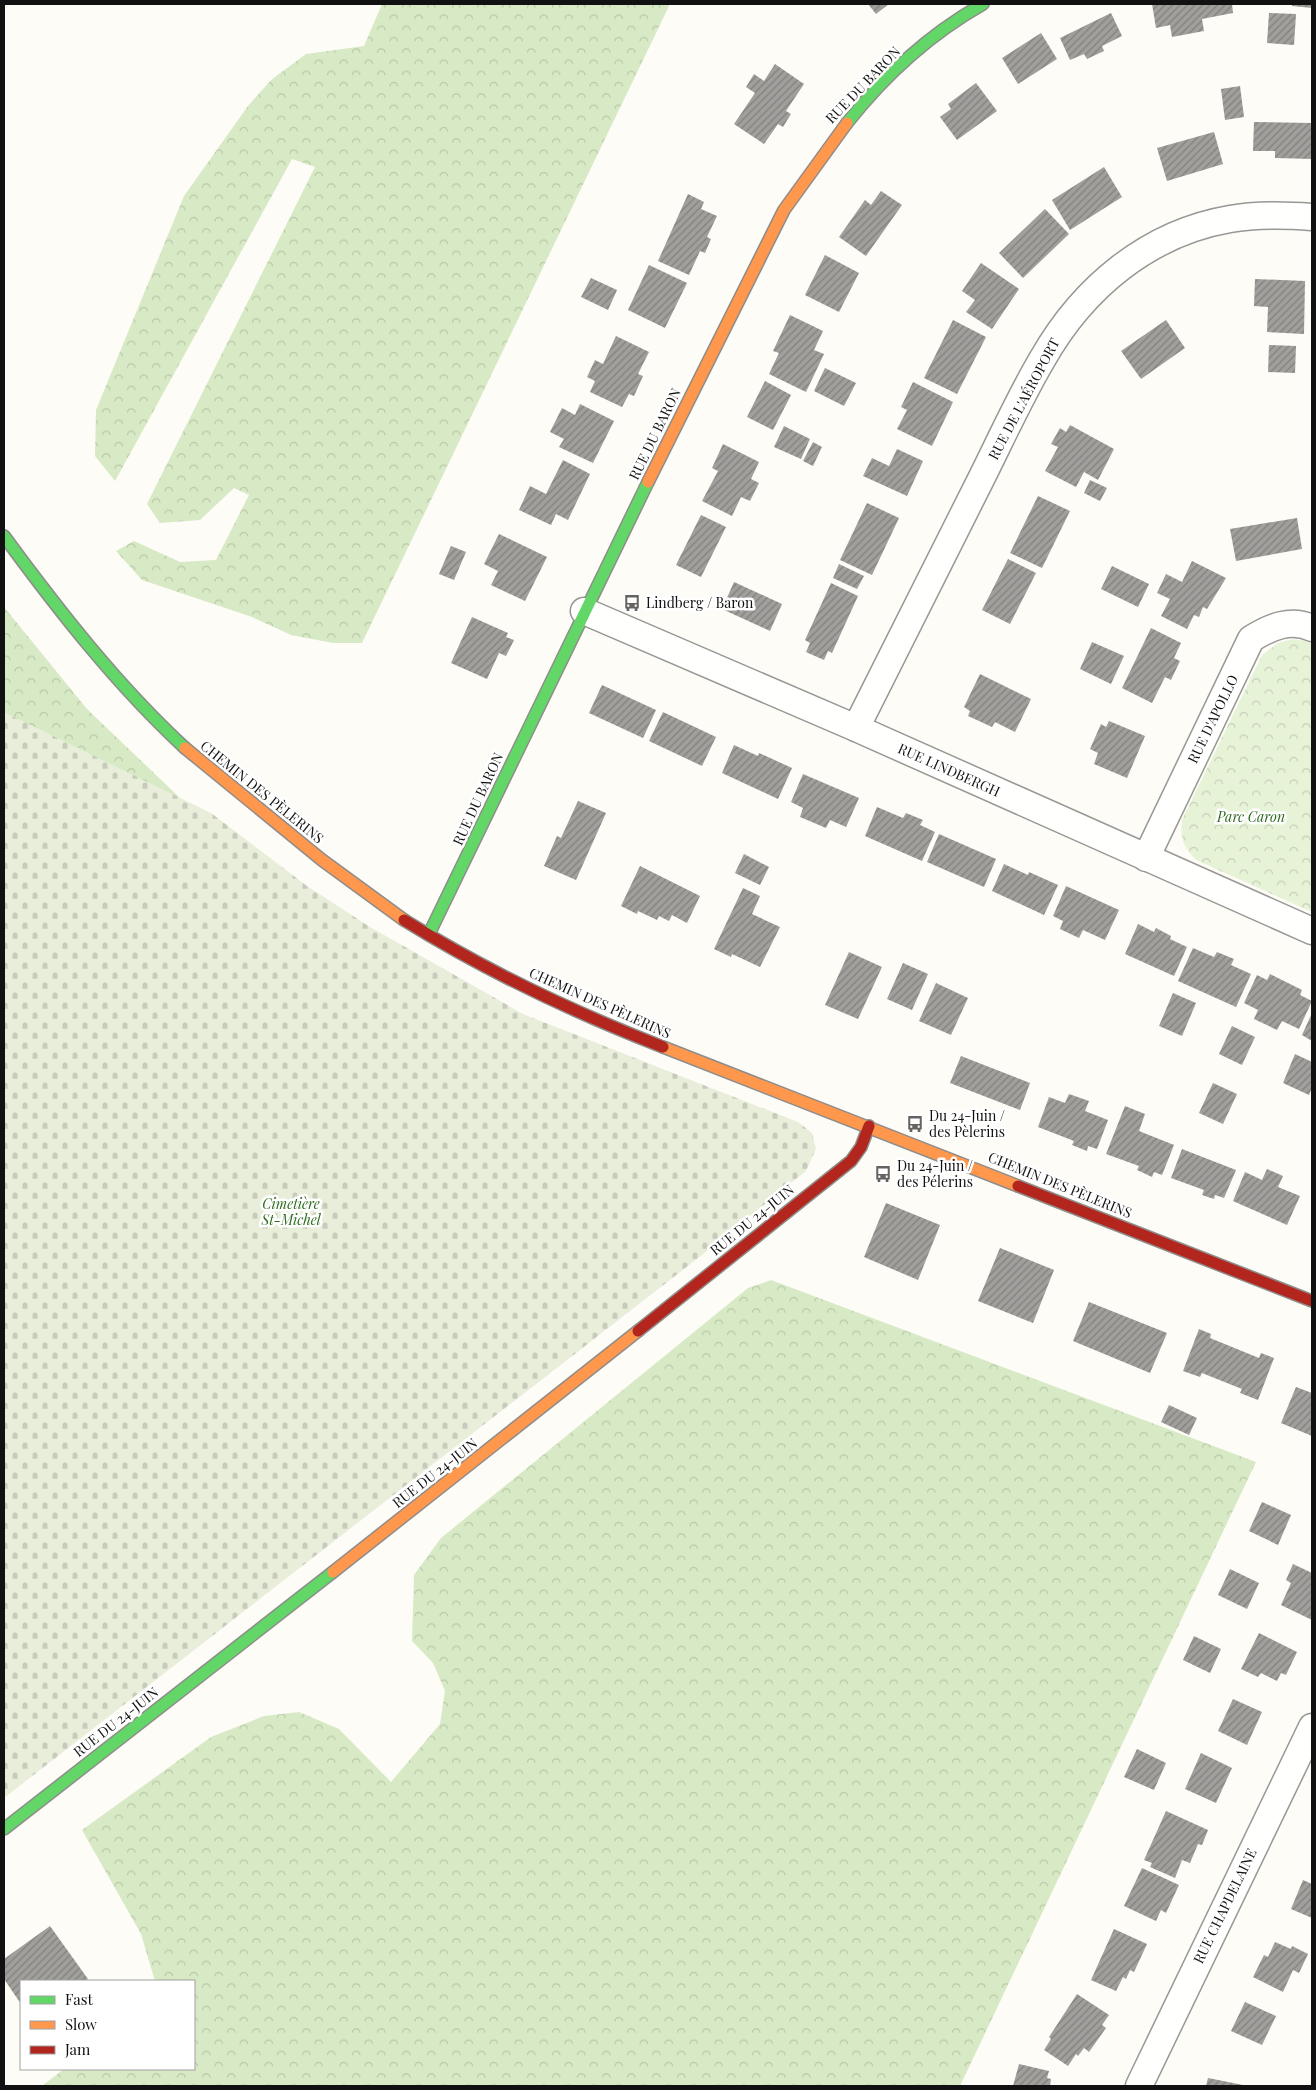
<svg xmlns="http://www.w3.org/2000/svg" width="1316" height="2090" font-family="'Playfair Display',serif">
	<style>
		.forest { fill: url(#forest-crowns) }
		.cemetery { fill: url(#cemetery-stones) }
		.park { fill: url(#park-crowns) }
		.building { fill: url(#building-hatch) }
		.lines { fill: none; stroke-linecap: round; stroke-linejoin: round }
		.street-casing { stroke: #979795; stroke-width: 29 }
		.fast-casing { stroke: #8e8d8b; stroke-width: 14 }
		.slow-casing { stroke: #8e8d8b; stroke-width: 14 }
		.jam-casing { stroke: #8e8d8b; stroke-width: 14 }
		.street { stroke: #fffffe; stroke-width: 26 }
		.fast { stroke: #63d668; stroke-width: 11 }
		.slow { stroke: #ff974d; stroke-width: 11 }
		.jam { stroke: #b3261e; stroke-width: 11 }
		.labels { text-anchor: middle; stroke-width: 5; stroke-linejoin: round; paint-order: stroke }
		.street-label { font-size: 14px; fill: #111; stroke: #fff }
		.poi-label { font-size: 14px; fill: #111; stroke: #fff; text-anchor: start }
		.park-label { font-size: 14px; font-style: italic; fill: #2f6b1f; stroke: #fff }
	</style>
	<defs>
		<pattern id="forest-crowns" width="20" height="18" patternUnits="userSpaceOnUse" patternTransform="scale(1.25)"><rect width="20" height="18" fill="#d8eac5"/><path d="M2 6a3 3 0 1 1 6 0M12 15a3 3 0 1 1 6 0" fill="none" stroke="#b8c8a8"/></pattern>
		<pattern id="cemetery-stones" width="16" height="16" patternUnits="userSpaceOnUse" patternTransform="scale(1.25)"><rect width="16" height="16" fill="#e9eedb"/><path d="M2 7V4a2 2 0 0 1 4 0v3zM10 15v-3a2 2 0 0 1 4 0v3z" fill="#c7cbbb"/></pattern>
		<pattern id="park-crowns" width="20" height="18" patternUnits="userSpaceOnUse" patternTransform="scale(1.25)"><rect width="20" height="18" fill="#e7f3d7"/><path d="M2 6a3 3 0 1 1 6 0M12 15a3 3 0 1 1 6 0" fill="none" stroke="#c5cfb8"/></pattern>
		<pattern id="building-hatch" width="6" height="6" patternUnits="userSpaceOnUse" patternTransform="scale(1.25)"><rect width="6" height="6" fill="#a19f9c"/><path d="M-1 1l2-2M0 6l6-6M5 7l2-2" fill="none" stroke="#82807e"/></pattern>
	</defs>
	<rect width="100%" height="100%" fill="#fdfcf7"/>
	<g class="forest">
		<path d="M382 4H670L362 643H333L291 635 252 617 142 580 116 551 134 541 180 562 216 560 249 495 234 488 200 520 160 523 147 504 315 167 292 159 115 481 95 456 96 410 184 196 248 106 271 80 306 54 364 46Z"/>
		<path d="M4 607 87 709 248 863 4 809Z"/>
		<path d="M771 1280 1256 1462 960 2086H42L64 2069H194V1981H155L141 1934 82 1830 211 1737 264 1716 299 1712 339 1729 391 1782 440 1724 445 1691 433 1663 412 1641 414 1575 441 1538 748 1288Z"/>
	</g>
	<path class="cemetery" d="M4 712 211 813 307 886 370 927 523 1014 798 1122 812 1133 816 1149 806 1171 702 1255 4 1798Z"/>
	<path class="park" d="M1293 639 1312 642V912L1196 860C1183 847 1180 838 1182 820L1262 655 1278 643Z"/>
	<g class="building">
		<path d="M868 4H889L876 14Z"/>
		<path d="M1152 4H1232L1233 13 1202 19 1204 31 1172 37 1170 25 1156 28Z"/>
		<path d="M1292 4H1312V8L1292 6Z"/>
		<path d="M1111 13 1122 36 1102 46 1104 51 1087 59 1084 54 1070 60 1060 38Z"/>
		<path d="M1269 13 1296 14 1294 45 1267 43Z"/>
		<path d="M1041 33 1057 59 1018 84 1002 58Z"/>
		<path d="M775 64 804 84 786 111 791 114 783 127 778 124 764 144 734 124 755 93 746 87 754 74 764 81Z"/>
		<path d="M976 83 997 111 957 140 940 117 951 109 948 104Z"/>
		<path d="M1240 86 1244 117 1225 120 1221 89Z"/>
		<path d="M1254 122 1312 123V159L1275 158V151H1253Z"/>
		<path d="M1214 132 1223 164 1167 181 1157 148Z"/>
		<path d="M1104 167 1122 197 1070 230 1052 200Z"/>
		<path d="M881 191 902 205 866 256 839 237 865 200 871 205Z"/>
		<path d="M688 194 704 202 701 209 717 216 707 237 711 239 705 253 700 251 689 275 658 261Z"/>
		<path d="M1045 209 1069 234 1023 278 999 253Z"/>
		<path d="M825 255 859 273 839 312 805 295Z"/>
		<path d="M981 263 1019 289 992 329 966 312 975 300 962 291Z"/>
		<path d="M649 265 687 283 665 328 628 310Z"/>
		<path d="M591 278 617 290 608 310 581 297Z"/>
		<path d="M1255 279 1305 281 1304 334 1267 332 1268 307 1254 306Z"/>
		<path d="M790 315 823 331 814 350 824 354 806 392 769 374 779 353 773 351Z"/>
		<path d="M953 320 986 337 957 394 924 378Z"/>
		<path d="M1166 320 1185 348 1141 379 1121 351Z"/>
		<path d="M616 336 649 352 638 374 643 376 634 396 629 394 622 407 590 392 595 381 587 377 595 360 603 364Z"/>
		<path d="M1269 345 1296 346 1295 373 1268 372Z"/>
		<path d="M825 368 856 383 844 406 814 391Z"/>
		<path d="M765 381 791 395 773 430 747 417Z"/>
		<path d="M913 382 953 402 932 446 897 429 907 410 901 407Z"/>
		<path d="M580 404 614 421 593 463 559 447 564 439 550 432 562 408 575 415Z"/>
		<path d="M1070 425 1114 449 1098 480 1084 472 1076 487 1045 471 1058 447 1051 444 1060 428 1066 432Z"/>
		<path d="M784 426 810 439 801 459 774 447Z"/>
		<path d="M813 442 822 447 813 466 803 461Z"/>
		<path d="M723 444 759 462 751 479 759 483 750 501 741 497 732 516 702 501 718 471 712 468Z"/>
		<path d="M897 449 923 461 907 496 863 476 872 458 889 466Z"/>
		<path d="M563 460 590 474 568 520 556 514 551 525 519 510 530 486 546 494Z"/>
		<path d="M1090 480 1107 488 1100 501 1084 493Z"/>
		<path d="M1038 496 1070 511 1042 568 1010 553Z"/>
		<path d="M867 503 899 518 872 575 840 560Z"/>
		<path d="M701 515 726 527 701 577 676 565Z"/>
		<path d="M1297 518 1302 549 1236 561 1230 529Z"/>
		<path d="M499 534 547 557 525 601 491 585 498 571 484 564Z"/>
		<path d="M451 546 466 552 454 580 439 574Z"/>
		<path d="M1008 559 1036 573 1010 624 982 610Z"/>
		<path d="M1192 561 1226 578 1207 609 1203 607 1199 617 1194 615 1187 629 1161 616 1170 599 1157 593 1166 574 1182 582Z"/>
		<path d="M839 564 864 576 857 589 833 578Z"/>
		<path d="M1112 566 1149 584 1138 607 1101 589Z"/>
		<path d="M734 582 782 604 770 631 722 609Z"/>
		<path d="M831 583 858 596 832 653 828 651 824 660 806 652 810 643 805 640Z"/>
		<path d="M472 617 508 633 506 637 514 640 506 656 499 653 487 679 451 663Z"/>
		<path d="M1151 628 1181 643 1174 658 1180 661 1171 680 1165 677 1152 703 1122 688Z"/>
		<path d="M1092 642 1124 656 1111 684 1080 669Z"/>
		<path d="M980 674 1031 699 1015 732 995 722 992 727 968 716 970 711 964 707Z"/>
		<path d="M602 685 656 710 643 738 589 713Z"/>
		<path d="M663 712 716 737 702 766 649 741Z"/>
		<path d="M1109 721 1145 736 1127 778 1094 764 1098 753 1090 749 1101 724 1106 727Z"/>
		<path d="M734 745 758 756 759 753 792 768 778 799 722 773Z"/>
		<path d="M803 774 859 798 846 827 830 820 826 828 800 817 803 808 791 802Z"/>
		<path d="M578 801 606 813 576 880 544 866 557 836 561 838Z"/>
		<path d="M877 807 903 818 906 813 923 820 920 825 935 832 922 861 865 836Z"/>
		<path d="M939 834 996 859 984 887 927 862Z"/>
		<path d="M744 854 769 867 760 885 735 873Z"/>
		<path d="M1004 864 1028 875 1029 872 1058 885 1044 915 992 891Z"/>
		<path d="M640 866 700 896 687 923 672 915 669 921 659 916 657 920 638 911 637 914 621 906Z"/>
		<path d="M1066 886 1119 910 1105 940 1083 930 1079 938 1060 929 1063 921 1053 916Z"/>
		<path d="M743 888 760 896 752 914 780 927 760 967 732 954 731 957 714 949Z"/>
		<path d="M1138 924 1154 932 1156 928 1171 936 1170 939 1187 947 1174 976 1125 954Z"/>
		<path d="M1193 948 1214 957 1217 952 1234 959 1231 965 1251 974 1236 1007 1178 981Z"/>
		<path d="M849 952 882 967 858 1019 825 1005Z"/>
		<path d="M903 963 928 974 912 1010 887 999Z"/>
		<path d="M1270 974 1302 990 1300 995 1312 1001 1299 1029 1282 1021 1277 1030 1254 1019 1258 1010 1244 1003 1257 975 1267 980Z"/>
		<path d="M936 983 968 998 951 1035 919 1021Z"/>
		<path d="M1173 993 1196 1003 1182 1036 1159 1026Z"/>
		<path d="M1312 1013V1041L1302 1035Z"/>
		<path d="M1232 1026 1255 1037 1242 1065 1219 1054Z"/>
		<path d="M1295 1054 1312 1062V1088L1309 1095 1283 1083Z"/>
		<path d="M961 1056 1030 1083 1020 1110 950 1083Z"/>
		<path d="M1213 1083 1237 1094 1223 1124 1199 1113Z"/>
		<path d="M1069 1094 1089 1101 1085 1111 1108 1120 1097 1149 1088 1146 1087 1151 1072 1145 1074 1141 1038 1127 1049 1097 1065 1103Z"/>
		<path d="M1125 1106 1145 1114 1139 1131 1174 1145 1162 1175 1154 1172 1152 1177 1137 1170 1139 1166 1106 1154Z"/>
		<path d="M1182 1149 1236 1170 1224 1198 1215 1195 1214 1199 1202 1195 1204 1190 1171 1178Z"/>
		<path d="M1267 1169 1283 1176 1278 1187 1300 1196 1287 1225 1233 1201 1245 1172 1262 1180Z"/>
		<path d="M886 1203 940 1225 918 1280 864 1257Z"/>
		<path d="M1000 1248 1054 1270 1033 1323 978 1301Z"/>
		<path d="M1089 1302 1167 1333 1150 1373 1073 1341Z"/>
		<path d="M1199 1329 1211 1334 1210 1338 1259 1358 1261 1353 1274 1358 1258 1400 1240 1393 1242 1389 1202 1373 1200 1377 1183 1371Z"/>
		<path d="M1296 1387 1312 1393V1436L1281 1423Z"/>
		<path d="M1169 1405 1197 1418 1189 1435 1161 1422Z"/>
		<path d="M1262 1502 1291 1515 1278 1545 1249 1531Z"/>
		<path d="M1293 1564 1312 1573V1620L1281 1605 1291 1583 1286 1580Z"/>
		<path d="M1230 1569 1259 1583 1247 1609 1218 1595Z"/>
		<path d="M1259 1633 1297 1652 1286 1675 1281 1673 1277 1681 1261 1673 1258 1677 1241 1669Z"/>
		<path d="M1194 1636 1221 1649 1210 1673 1183 1660Z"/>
		<path d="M1233 1699 1262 1712 1247 1745 1218 1731Z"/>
		<path d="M1137 1749 1166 1763 1154 1790 1124 1777Z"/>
		<path d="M1201 1753 1232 1768 1216 1803 1185 1789Z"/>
		<path d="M1166 1811 1208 1830 1202 1845 1198 1844 1190 1863 1182 1860 1175 1878 1150 1867 1152 1863 1144 1860Z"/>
		<path d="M1142 1868 1179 1885 1166 1913 1161 1910 1156 1921 1124 1906Z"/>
		<path d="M1303 1880 1312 1884V1918L1291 1909Z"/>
		<path d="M50 1926 88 1979 85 1981H21V2004L4 1979V1959Z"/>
		<path d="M1114 1929 1147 1944 1134 1972 1130 1970 1126 1979 1123 1977 1116 1991 1091 1980Z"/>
		<path d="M1275 1942 1291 1949 1292 1946 1308 1954 1299 1973 1293 1970 1283 1992 1253 1977 1264 1955 1268 1957Z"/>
		<path d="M1077 1994 1109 2015 1102 2025 1106 2028 1089 2052 1084 2048 1078 2056 1076 2054 1068 2066 1044 2050 1051 2039 1049 2037Z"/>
		<path d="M1245 2002 1276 2016 1262 2045 1231 2031Z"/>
		<path d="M1019 2064 1049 2071 1047 2078 1051 2079 1050 2086H1013Z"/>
		<path d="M1208 2078 1243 2085V2086H1206Z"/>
	</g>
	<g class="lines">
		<g class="street-casing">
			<g id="street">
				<path d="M584 611 856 728 1312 931"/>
				<path d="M856 728C896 649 936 569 976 489 998 446 1018 400 1043 358 1083 288 1148 233 1230 219 1257 214 1285 215 1312 217"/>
				<path d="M1146 858 1251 639C1270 627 1291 618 1312 628"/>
				<path d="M1139 2086 1312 1727"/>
			</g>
		</g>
		<g class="fast-casing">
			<g id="fast">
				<path d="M847 123C885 75 930 34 983 4"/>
				<path d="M4 536C59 611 117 685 185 748"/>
				<path d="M429 934 648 482"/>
				<path d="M4 1829 333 1572"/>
			</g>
		</g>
		<g class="slow-casing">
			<g id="slow">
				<path d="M648 482 784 210 847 123"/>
				<path d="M185 748 322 860 404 920"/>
				<path d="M663 1047 1018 1186"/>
				<path d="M333 1572 638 1331"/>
			</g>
		</g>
		<g class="jam-casing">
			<g id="jam">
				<path d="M404 920C486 971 573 1012 663 1047"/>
				<path d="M1018 1186 1312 1301"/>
				<path d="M638 1331 851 1161 861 1147 869 1126"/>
			</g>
		</g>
		<use href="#street" class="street"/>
		<use href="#fast" class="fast"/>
		<use href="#slow" class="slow"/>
		<use href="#jam" class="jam"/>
	</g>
	<defs>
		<g id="bus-bare" transform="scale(1.35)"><path d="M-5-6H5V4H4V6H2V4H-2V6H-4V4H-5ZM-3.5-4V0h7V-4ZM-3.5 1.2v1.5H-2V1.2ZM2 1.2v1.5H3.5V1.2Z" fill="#646362" stroke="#fff" stroke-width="2.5" paint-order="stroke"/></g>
	</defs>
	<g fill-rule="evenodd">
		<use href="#bus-bare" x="632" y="603"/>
		<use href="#bus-bare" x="915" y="1124"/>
		<use href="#bus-bare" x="883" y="1174"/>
	</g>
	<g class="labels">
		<g class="street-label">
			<text transform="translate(863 85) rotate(-46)" y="5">RUE DU BARON</text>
			<text transform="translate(1024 399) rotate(-62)" y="5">RUE DE L'AÉROPORT</text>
			<text transform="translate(655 434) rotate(-64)" y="5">RUE DU BARON</text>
			<text transform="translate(1213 719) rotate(-64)" y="5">RUE D'APOLLO</text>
			<text transform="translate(949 770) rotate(24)" y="5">RUE LINDBERGH</text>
			<text transform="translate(262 792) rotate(39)" y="5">CHEMIN DES PÈLERINS</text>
			<text transform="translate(478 799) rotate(-65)" y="5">RUE DU BARON</text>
			<text transform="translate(600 1003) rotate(24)" y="5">CHEMIN DES PÈLERINS</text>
			<text transform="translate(1060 1185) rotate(22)" y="5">CHEMIN DES PÈLERINS</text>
			<text transform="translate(752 1220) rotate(-39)" y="5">RUE DU 24-JUIN</text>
			<text transform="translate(435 1473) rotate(-38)" y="5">RUE DU 24-JUIN</text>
			<text transform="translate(116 1722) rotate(-38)" y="5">RUE DU 24-JUIN</text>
			<text transform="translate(1225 1906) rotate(-64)" y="5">RUE CHAPDELAINE</text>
		</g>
		<g class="poi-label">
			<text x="646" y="608">Lindberg / Baron</text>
			<text x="929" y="1121">Du 24-Juin /<tspan x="929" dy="16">des Pèlerins</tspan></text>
			<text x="897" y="1171">Du 24-Juin /<tspan x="897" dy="16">des Pélerins</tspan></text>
		</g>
		<g class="park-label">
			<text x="1251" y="822">Parc Caron</text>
			<text x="291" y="1209">Cimetière<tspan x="291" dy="16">St-Michel</tspan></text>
		</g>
	</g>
	<rect width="1316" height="2090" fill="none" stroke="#111111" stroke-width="10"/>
	<rect x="20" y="1980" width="175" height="90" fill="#ffffff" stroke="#a0a0a0"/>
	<rect x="30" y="1996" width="25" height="8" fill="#63d668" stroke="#a0a0a0"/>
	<text x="65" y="2005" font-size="15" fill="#111111">Fast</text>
	<rect x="30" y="2021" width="25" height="8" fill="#ff974d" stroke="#a0a0a0"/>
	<text x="65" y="2030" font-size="15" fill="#111111">Slow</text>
	<rect x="30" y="2046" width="25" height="8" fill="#b3261e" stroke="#a0a0a0"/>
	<text x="65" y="2055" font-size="15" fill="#111111">Jam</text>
</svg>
